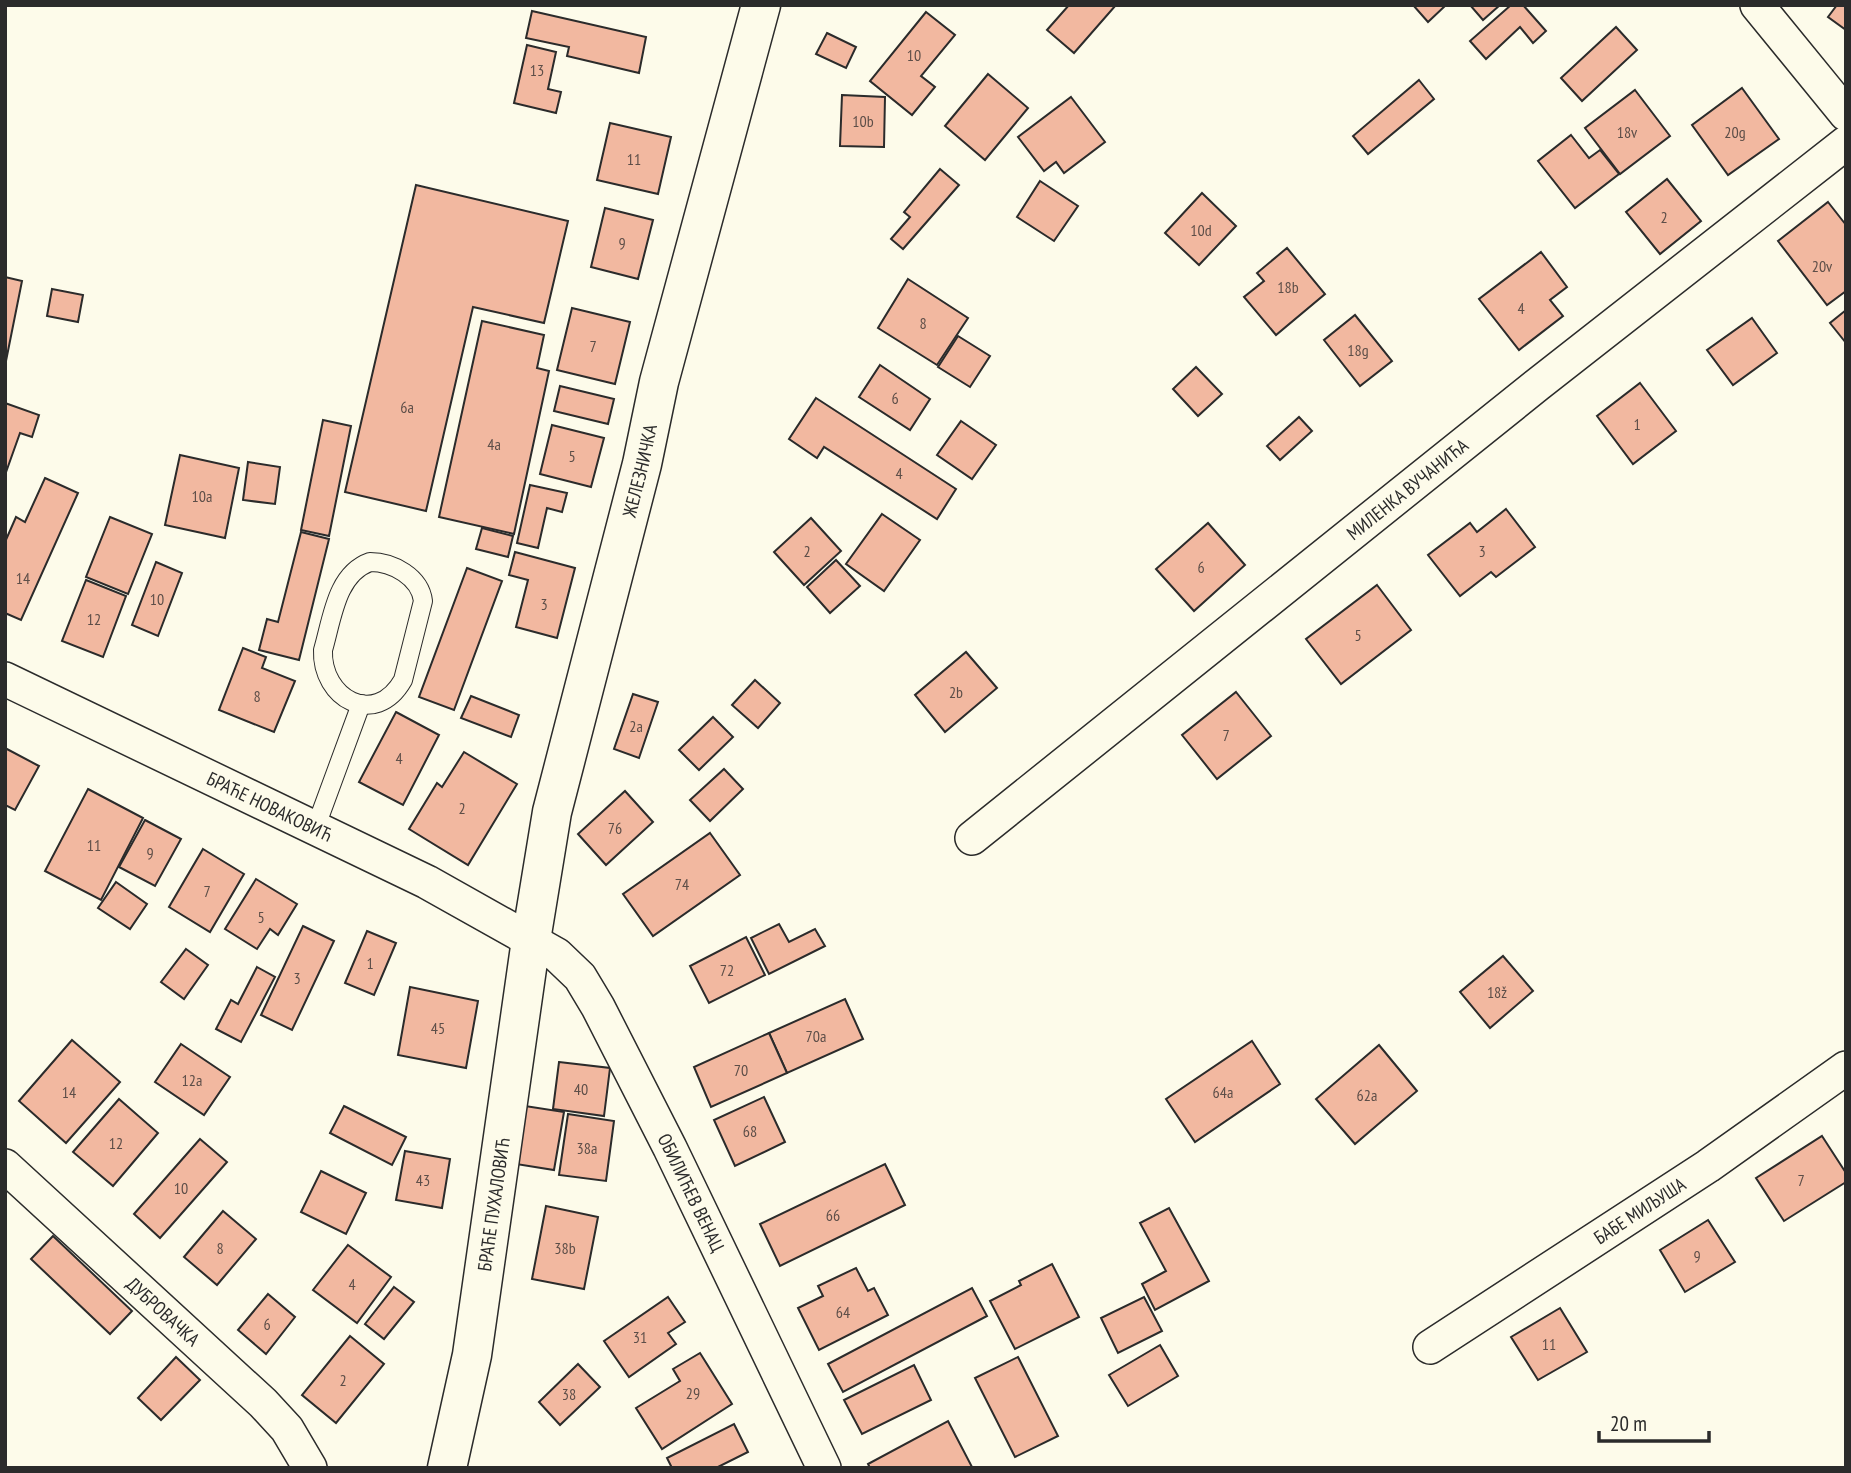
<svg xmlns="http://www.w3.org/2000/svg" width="1851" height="1473" font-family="'PT Sans Narrow',sans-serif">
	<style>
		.building { fill: #f2b8a0; stroke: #2b2b2b; stroke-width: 2 }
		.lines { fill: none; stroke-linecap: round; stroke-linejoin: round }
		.service-casing { stroke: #2b2b2b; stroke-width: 20 }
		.minor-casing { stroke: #2b2b2b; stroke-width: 36 }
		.secondary-casing { stroke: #2b2b2b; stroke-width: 41 }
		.service { stroke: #fdfbea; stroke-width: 18 }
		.minor { stroke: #fdfbea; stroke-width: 33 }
		.secondary { stroke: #fdfbea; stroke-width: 38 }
		.labels { text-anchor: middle; stroke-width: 5; stroke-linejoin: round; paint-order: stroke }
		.number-label { font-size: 16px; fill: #5d4e48 }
		.street-label { font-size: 19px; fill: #2b2b2b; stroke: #fdfbea }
	</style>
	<rect width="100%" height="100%" fill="#fdfbea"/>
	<g class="building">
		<path d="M1069 5H1116L1074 53 1047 30Z"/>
		<path d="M1413 5H1446L1428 22Z"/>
		<path d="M1470 5H1500L1483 20Z"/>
		<path d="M1511 5H1523L1546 31 1533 43 1520 27 1486 59 1470 41Z"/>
		<path d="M1837 5H1846V30L1828 17Z"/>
		<path d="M532 11 646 37 639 73 567 56 569 47 526 38Z"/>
		<path d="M926 12 955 35 921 76 935 87 912 115 870 81Z"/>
		<path d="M1616 27 1637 50 1582 101 1561 78Z"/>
		<path d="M827 33 856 47 846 68 816 54Z"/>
		<path d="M527 45 556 52 548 89 561 92 556 113 514 103Z"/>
		<path d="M988 74 1028 108 985 160 945 126Z"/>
		<path d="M1419 80 1434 99 1368 154 1353 136Z"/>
		<path d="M1742 88 1779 139 1728 175 1692 125Z"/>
		<path d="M1635 90 1670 136 1620 174 1585 128Z"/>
		<path d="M842 95 885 97 884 147 840 146Z"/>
		<path d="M1071 97 1105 142 1064 173 1056 162 1044 171 1018 137Z"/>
		<path d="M610 123 671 137 658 194 597 180Z"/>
		<path d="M1571 135 1589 158 1600 150 1619 174 1575 208 1538 161Z"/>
		<path d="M940 169 959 185 903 249 891 239 910 217 904 212Z"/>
		<path d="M1667 179 1701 221 1660 254 1626 212Z"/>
		<path d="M1040 181 1078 206 1054 241 1017 217Z"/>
		<path d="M416 185 568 221 544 323 473 307 426 511 345 492Z"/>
		<path d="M1202 193 1236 226 1199 265 1165 233Z"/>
		<path d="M1828 202 1846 225V291L1827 305 1778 241Z"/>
		<path d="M605 208 653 220 638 279 591 267Z"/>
		<path d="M1287 248 1325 294 1276 335 1244 297 1264 281 1257 273Z"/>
		<path d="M1541 252 1567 287 1550 300 1563 316 1519 350 1479 299Z"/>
		<path d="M5 277 22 281 6 361 5 360Z"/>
		<path d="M908 279 968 318 937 365 878 328Z"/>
		<path d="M52 289 83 295 78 322 47 316Z"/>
		<path d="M572 308 630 322 615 384 557 370Z"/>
		<path d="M1846 310V343L1830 323Z"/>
		<path d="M1355 315 1392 361 1360 386 1324 340Z"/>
		<path d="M1752 318 1777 353 1733 385 1707 350Z"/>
		<path d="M482 321 544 335 537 368 549 371 514 534 439 517Z"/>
		<path d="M958 336 990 356 970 387 938 367Z"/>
		<path d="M880 365 930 399 910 430 859 397Z"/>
		<path d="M1196 367 1222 394 1198 416 1173 389Z"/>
		<path d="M1640 383 1676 431 1633 464 1597 416Z"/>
		<path d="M560 386 614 399 608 424 554 411Z"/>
		<path d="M816 398 956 489 937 519 824 447 817 458 789 439Z"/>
		<path d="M5 403 39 415 32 437 20 433 5 475Z"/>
		<path d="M1299 417 1312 431 1280 460 1267 446Z"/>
		<path d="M323 420 351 426 329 536 301 530Z"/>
		<path d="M961 421 996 445 972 479 937 455Z"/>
		<path d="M552 425 604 438 591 487 540 474Z"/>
		<path d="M180 455 239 468 225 538 165 525Z"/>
		<path d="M248 462 280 467 275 504 243 500Z"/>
		<path d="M45 478 78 493 21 620 5 613V542L16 517 25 522Z"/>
		<path d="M530 485 567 493 562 512 547 508 538 548 517 543Z"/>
		<path d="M1506 509 1535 547 1496 577 1491 572 1460 596 1428 555 1470 523 1477 532Z"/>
		<path d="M882 514 920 540 884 591 846 564Z"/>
		<path d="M110 517 152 534 128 594 86 577Z"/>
		<path d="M811 518 841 551 804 585 774 552Z"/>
		<path d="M1208 523 1245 565 1194 611 1156 569Z"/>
		<path d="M482 528 513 536 508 557 476 549Z"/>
		<path d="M301 532 329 539 299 660 259 650 267 619 278 622Z"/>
		<path d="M515 552 575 568 557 638 516 627 528 580 509 575Z"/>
		<path d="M836 560 860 586 830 613 807 587Z"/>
		<path d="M156 562 182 573 158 636 132 625Z"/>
		<path d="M467 568 502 581 454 710 419 697Z"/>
		<path d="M86 580 126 596 103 657 62 641Z"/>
		<path d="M1377 585 1411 630 1341 684 1306 639Z"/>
		<path d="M243 648 266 657 262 668 295 681 274 732 219 710Z"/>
		<path d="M966 652 997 688 945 732 915 695Z"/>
		<path d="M755 680 780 703 758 728 732 705Z"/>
		<path d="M1236 692 1271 736 1217 779 1182 735Z"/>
		<path d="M633 694 658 702 639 758 614 749Z"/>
		<path d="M471 696 519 715 511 737 461 718Z"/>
		<path d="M396 712 439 735 403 805 359 782Z"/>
		<path d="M713 717 733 737 699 770 679 750Z"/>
		<path d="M5 748 39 766 15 810 5 805Z"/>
		<path d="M464 752 517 784 468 865 409 829 437 783 442 787Z"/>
		<path d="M724 769 743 789 710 821 690 800Z"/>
		<path d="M88 789 143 818 101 900 45 871Z"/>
		<path d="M625 791 653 822 606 865 578 834Z"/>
		<path d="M145 820 181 839 155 886 119 867Z"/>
		<path d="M710 833 740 875 653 936 623 894Z"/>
		<path d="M203 849 244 874 210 932 169 907Z"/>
		<path d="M256 879 297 904 278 935 270 929 257 949 225 929Z"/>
		<path d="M116 882 147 904 130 929 98 908Z"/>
		<path d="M779 924 789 942 815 929 825 946 769 974 751 938Z"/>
		<path d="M303 926 334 941 292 1030 261 1015Z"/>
		<path d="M367 931 396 943 374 995 345 983Z"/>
		<path d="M746 937 765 975 709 1003 690 966Z"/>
		<path d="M186 949 208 965 184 999 161 982Z"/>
		<path d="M1503 956 1533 991 1490 1028 1460 992Z"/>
		<path d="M257 967 275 977 241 1042 216 1029 231 1000 238 1004Z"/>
		<path d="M410 987 478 1001 466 1068 398 1055Z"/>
		<path d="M845 999 863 1039 787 1073 769 1033Z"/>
		<path d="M769 1033 787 1073 711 1107 694 1067Z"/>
		<path d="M72 1040 120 1082 66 1143 19 1101Z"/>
		<path d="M1252 1041 1280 1084 1195 1142 1166 1099Z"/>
		<path d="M181 1044 230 1077 204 1115 155 1082Z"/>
		<path d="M1379 1045 1417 1091 1355 1144 1316 1099Z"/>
		<path d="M559 1062 610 1068 604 1116 553 1109Z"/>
		<path d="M764 1097 785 1142 735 1166 714 1120Z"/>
		<path d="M119 1099 158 1133 113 1186 73 1152Z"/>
		<path d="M344 1106 406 1137 392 1165 330 1133Z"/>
		<path d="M525 1106 564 1112 554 1170 516 1164Z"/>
		<path d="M568 1114 614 1121 606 1181 559 1175Z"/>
		<path d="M1822 1136 1846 1173V1182L1784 1221 1756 1178Z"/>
		<path d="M200 1139 227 1162 160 1238 134 1214Z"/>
		<path d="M405 1151 450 1159 442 1208 396 1200Z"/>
		<path d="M885 1164 905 1205 780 1266 760 1224Z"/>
		<path d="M321 1171 366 1193 346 1234 301 1212Z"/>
		<path d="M546 1206 598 1217 584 1289 532 1279Z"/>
		<path d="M1169 1208 1209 1281 1155 1310 1142 1284 1166 1271 1140 1223Z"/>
		<path d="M223 1211 256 1239 217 1285 184 1257Z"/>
		<path d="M1708 1220 1735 1262 1685 1292 1660 1250Z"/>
		<path d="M53 1236 132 1311 110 1334 31 1259Z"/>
		<path d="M348 1245 391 1277 357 1323 313 1290Z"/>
		<path d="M1052 1264 1079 1317 1015 1349 990 1301 1021 1285 1019 1281Z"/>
		<path d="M856 1268 868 1291 874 1288 888 1315 819 1350 798 1308 823 1296 818 1286Z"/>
		<path d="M394 1287 414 1302 384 1339 365 1324Z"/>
		<path d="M972 1288 987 1316 843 1392 828 1364Z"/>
		<path d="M268 1294 295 1317 266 1354 238 1330Z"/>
		<path d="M668 1297 685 1322 668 1333 676 1344 629 1377 604 1341Z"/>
		<path d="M1144 1297 1162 1331 1118 1353 1101 1318Z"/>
		<path d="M1560 1308 1587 1352 1538 1380 1511 1337Z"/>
		<path d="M350 1336 384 1364 336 1423 302 1395Z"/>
		<path d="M1160 1345 1178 1376 1128 1406 1109 1375Z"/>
		<path d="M700 1353 732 1404 662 1449 636 1408 680 1381 673 1369Z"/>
		<path d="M176 1357 200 1380 161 1420 138 1398Z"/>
		<path d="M1018 1357 1058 1436 1015 1457 975 1378Z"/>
		<path d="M578 1364 600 1387 560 1425 539 1402Z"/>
		<path d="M914 1365 931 1400 862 1434 844 1400Z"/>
		<path d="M948 1421 972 1467 870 1468 868 1464Z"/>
		<path d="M734 1424 748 1452 716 1468H672L667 1458Z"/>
	</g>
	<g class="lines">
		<g class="service-casing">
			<g id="service">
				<path d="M370 562C393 562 420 577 423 601L403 680C375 729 321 698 323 650 332 620 336 574 370 562Z"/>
				<path d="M315 829 361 704"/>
			</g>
		</g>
		<g class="minor-casing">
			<g id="minor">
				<path d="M1757 5 1846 114"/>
				<path id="s1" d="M5 679 427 882 557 955 580 977 598 1007 670 1148 824 1468"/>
				<path id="s2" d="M972 838 1537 385 1846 143"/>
				<path id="s3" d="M5 1166 263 1403 287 1429 310 1468"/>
				<path id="s4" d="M1430 1347 1708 1166 1846 1068"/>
			</g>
		</g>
		<g class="secondary-casing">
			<g id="secondary">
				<path id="s5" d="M447 1468 472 1355 531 940 552 812 642 464 659 382 761 5"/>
			</g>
		</g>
		<use href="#service" class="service"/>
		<use href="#minor" class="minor"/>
		<use href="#secondary" class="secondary"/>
	</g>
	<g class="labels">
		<g class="number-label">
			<text x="914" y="61">10</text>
			<text x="537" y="76">13</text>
			<text x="863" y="127">10b</text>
			<text x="1627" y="138">18v</text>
			<text x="1735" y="138">20g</text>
			<text x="634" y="165">11</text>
			<text x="1664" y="223">2</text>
			<text x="1201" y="236">10d</text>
			<text x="622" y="249">9</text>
			<text x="1822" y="272">20v</text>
			<text x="1288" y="293">18b</text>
			<text x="1521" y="314">4</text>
			<text x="923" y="329">8</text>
			<text x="593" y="352">7</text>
			<text x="1358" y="356">18g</text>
			<text x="895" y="404">6</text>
			<text x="407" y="413">6a</text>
			<text x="1637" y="430">1</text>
			<text x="494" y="450">4a</text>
			<text x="572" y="462">5</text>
			<text x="899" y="479">4</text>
			<text x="202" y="502">10a</text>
			<text x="807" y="557">2</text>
			<text x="1482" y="557">3</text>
			<text x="1201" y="573">6</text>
			<text x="23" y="584">14</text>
			<text x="157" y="605">10</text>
			<text x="544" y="610">3</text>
			<text x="94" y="625">12</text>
			<text x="1358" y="641">5</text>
			<text x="956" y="698">2b</text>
			<text x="257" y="702">8</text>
			<text x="636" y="732">2a</text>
			<text x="1226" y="741">7</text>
			<text x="399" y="764">4</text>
			<text x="462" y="814">2</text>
			<text x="615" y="834">76</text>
			<text x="94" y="851">11</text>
			<text x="150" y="859">9</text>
			<text x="682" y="890">74</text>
			<text x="207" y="897">7</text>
			<text x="261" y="923">5</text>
			<text x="370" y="969">1</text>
			<text x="727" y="976">72</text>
			<text x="297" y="984">3</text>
			<text x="1497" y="998">18ž</text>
			<text x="438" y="1034">45</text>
			<text x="816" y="1042">70a</text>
			<text x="741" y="1076">70</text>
			<text x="192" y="1086">12a</text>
			<text x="581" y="1095">40</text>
			<text x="69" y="1098">14</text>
			<text x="1223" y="1098">64a</text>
			<text x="1367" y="1101">62a</text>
			<text x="750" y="1137">68</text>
			<text x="116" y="1149">12</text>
			<text x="587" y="1154">38a</text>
			<text x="423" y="1186">43</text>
			<text x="1801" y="1186">7</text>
			<text x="181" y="1194">10</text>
			<text x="833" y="1221">66</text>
			<text x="220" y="1254">8</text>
			<text x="565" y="1254">38b</text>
			<text x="1697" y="1262">9</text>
			<text x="352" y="1290">4</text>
			<text x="843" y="1318">64</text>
			<text x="267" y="1330">6</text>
			<text x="640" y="1343">31</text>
			<text x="1549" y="1350">11</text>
			<text x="343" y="1386">2</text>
			<text x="693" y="1399">29</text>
			<text x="569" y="1400">38</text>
		</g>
		<g class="street-label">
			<text dy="7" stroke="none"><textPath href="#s5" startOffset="1017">ЖЕЛЕЗНИЧКА</textPath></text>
			<text dy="7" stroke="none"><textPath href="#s2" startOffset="558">МИЛЕНКА ВУЧАНИЋА</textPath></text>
			<text dy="7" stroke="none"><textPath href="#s1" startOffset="294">БРАЋЕ НОВАКОВИЋ</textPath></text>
			<text dy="7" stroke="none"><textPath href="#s1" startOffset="892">ОБИЛИЋЕВ ВЕНАЦ</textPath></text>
			<text dy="7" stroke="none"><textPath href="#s5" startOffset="268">БРАЋЕ ПУХАЛОВИЋ</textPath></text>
			<text dy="7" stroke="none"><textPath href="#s4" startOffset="250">БАБЕ МИЉУША</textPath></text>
			<text dy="7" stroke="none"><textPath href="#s3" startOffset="215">ДУБРОВАЧКА</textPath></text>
		</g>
	</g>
	<rect width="1851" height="1473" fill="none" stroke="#2b2b2b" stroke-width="14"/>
	<path d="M1599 1431v10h110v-10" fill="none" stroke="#2b2b2b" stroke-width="3.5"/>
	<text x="1610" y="1431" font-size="21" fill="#2b2b2b" stroke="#fdfbea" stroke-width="5" paint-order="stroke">20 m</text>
</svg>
